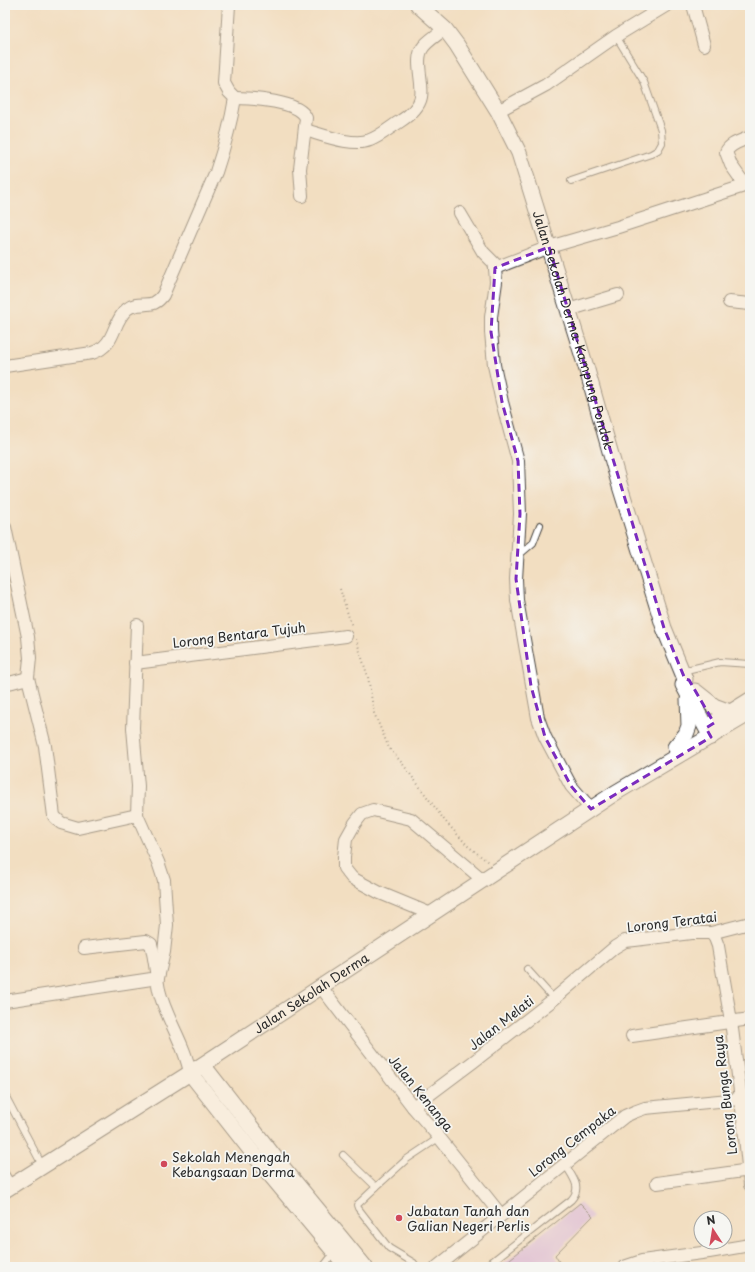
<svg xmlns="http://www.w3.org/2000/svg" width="755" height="1272" font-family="'Playpen Sans',sans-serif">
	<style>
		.building { fill: #d0aaee }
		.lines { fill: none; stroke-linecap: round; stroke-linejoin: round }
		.service-casing { stroke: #494642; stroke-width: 8 }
		.minor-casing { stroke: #494642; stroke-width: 14 }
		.tertiary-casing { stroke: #494642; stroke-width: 17 }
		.path { stroke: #494642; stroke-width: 2; stroke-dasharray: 1 3; stroke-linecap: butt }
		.service { stroke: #fff; stroke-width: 6 }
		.minor { stroke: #fff; stroke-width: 12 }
		.tertiary { stroke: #fff; stroke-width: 15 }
		.marked { fill: none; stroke: #7b2cbf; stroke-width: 3; stroke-dasharray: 8 5; stroke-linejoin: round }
		.poi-dot { fill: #d1495b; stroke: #f6f6f2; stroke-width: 1.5 }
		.labels { text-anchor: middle; stroke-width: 3.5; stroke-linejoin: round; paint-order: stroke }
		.street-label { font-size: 13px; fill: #2b2b2b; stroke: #f6f6f2 }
		.poi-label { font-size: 13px; fill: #2b2b2b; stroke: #f6f6f2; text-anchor: start }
	</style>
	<rect width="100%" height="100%" fill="#f6f6f2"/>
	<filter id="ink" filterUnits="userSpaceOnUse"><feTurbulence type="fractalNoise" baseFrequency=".025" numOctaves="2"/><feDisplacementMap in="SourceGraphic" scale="8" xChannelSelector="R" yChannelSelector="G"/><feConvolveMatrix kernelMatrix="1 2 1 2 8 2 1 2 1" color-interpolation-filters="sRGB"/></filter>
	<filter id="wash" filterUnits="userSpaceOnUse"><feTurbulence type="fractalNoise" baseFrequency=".012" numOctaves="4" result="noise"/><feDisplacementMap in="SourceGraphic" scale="16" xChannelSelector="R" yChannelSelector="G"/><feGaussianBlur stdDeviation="0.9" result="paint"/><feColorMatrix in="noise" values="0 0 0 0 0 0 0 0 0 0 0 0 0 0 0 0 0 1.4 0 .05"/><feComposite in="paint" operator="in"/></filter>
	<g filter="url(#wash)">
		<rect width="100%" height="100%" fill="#f2dec1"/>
		<g id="blocks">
			<path class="building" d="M580 1203 593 1216 555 1255 562 1267H500Z"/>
		</g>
	</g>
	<g filter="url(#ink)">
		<use href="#blocks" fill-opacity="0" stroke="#494642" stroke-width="1"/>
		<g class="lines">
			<g class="service-casing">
				<g id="service">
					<path d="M571 181 651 154 658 150 662 143 661 130 644 82 616 36"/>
					<path d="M519 555 533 543 540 525"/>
					<path d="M682 671 720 662 750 664"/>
					<path d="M527 969 554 999"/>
					<path d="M5 1095 42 1165"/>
					<path d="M343 1155 376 1187 407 1159 434 1141 438 1136"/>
					<path d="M5 1173 13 1186"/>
					<path d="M376 1187 357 1205 358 1208 389 1248 414 1263 416 1267"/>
					<path d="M323 1267 334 1253"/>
					<path d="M485 1267 571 1200C583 1187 572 1177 565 1164"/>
				</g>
			</g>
			<g class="minor-casing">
				<g id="minor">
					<path d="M693 5 704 45"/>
					<path d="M235 98C251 98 300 101 306 118L300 169 302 196"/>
					<path d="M498 111 546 85 616 36 667 5"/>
					<path d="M305 130C323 135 353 147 370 140 381 136 389 128 399 122 407 117 419 108 421 97 424 83 413 58 424 46 429 40 438 34 445 29"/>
					<path d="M745 185 731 165 726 152C730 143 742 141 750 137"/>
					<path d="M460 213 483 252 494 263 495 268 496 282 491 317V332L494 365 502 402 518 461 520 514 516 579 517 600 538 718 545 737 571 786 591 809"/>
					<path d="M495 268 549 247 618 227 750 184"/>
					<path d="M729 302 750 304"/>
					<path d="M568 310 618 295"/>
					<path d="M5 366 92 353C117 345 111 323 127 309 135 302 146 306 154 303 158 301 161 298 163 295L216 172C224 148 231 123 235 98L229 92 224 83 229 5"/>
					<path d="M5 527 28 637 30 658 28 678 45 746 54 816 61 823 78 828 137 815"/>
					<path d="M137 625 133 728 138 786 137 815 158 862 164 880 167 925 164 952 158 978"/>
					<path d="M135 663 346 636"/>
					<path d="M5 684 28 678"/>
					<path d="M431 914 380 893 352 878 344 868V857L346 839 355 823 362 814 373 810 411 819 483 880"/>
					<path d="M711 933 715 938 718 946 731 1021 741 1099 750 1185"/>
					<path d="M84 948 146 941 151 944C155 959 156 975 159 990 166 1019 185 1044 190 1073"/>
					<path d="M321 987 413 1107 438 1136 501 1215"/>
					<path d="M5 1001 158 978"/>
					<path d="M632 1036 750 1019"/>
					<path d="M413 1107 473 1062 554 999 615 947 625 941 635 940 691 933H711L750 923"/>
					<path d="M657 1183 750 1170"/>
					<path d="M437 1267 625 1116 634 1112 645 1108 750 1098"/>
					<path d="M624 1267 642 1261 709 1252 750 1245"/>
				</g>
			</g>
			<g class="tertiary-casing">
				<g id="tertiary">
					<path id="s1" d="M418 5 445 29 457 45 498 111 519 153 587 370 619 483 664 628 685 679 683 685 711 737"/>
					<path d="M695 691 714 706 730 712"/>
					<path d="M710 725 750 700"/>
					<path d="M675 747 686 734 689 726 688 699"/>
					<path d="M203 1065 280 1164 365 1267"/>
					<path d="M190 1073 267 1171 347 1267"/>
					<path id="s2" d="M5 1190 190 1073 615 793 750 713"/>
				</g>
			</g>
			<g class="path">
				<path d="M340 589 352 627"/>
				<path d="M356 639 368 677 374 713 389 748 402 763 445 821 468 846 488 862"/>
			</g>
			<use href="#service" class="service"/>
			<use href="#minor" class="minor"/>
			<use href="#tertiary" class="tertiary"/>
		</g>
	</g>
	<path d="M0 0H755V1272H0ZM549 247 664 628 685 679 689 680 714 723 706 728 711 737 591 809 571 786 545 737 531 686 516 579 520 514 518 461 502 402 491 332 495 268Z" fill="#f2dec1" fill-opacity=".55" fill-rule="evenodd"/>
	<path class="marked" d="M549 247 664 628 685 679 689 680 714 723 706 728 711 737 591 809 571 786 545 737 531 686 516 579 520 514 518 461 502 402 491 332 495 268Z"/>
	<g class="poi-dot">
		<circle cx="164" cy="1164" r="4"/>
		<circle cx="399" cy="1218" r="4"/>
	</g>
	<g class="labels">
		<g class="street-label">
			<text dy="5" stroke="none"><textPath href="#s1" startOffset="366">Jalan Sekolah Derma-Kampung Pondok</textPath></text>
			<text transform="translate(239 635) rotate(-7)" y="5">Lorong Bentara Tujuh</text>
			<text transform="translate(672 922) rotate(-7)" y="5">Lorong Teratai</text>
			<text dy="5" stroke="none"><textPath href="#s2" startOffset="364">Jalan Sekolah Derma</textPath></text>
			<text transform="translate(501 1023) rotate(-38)" y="5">Jalan Melati</text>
			<text transform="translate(421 1093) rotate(51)" y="5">Jalan Kenanga</text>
			<text transform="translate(725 1095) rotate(-97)" y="5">Lorong Bunga Raya</text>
			<text transform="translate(572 1141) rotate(-38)" y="5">Lorong Cempaka</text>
		</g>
		<g class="poi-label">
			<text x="172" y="1162">Sekolah Menengah<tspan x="172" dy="15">Kebangsaan Derma</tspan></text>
			<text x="407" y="1216">Jabatan Tanah dan<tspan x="407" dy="15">Galian Negeri Perlis</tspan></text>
		</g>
	</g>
	<rect width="755" height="1272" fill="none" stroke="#f6f6f2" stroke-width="20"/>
	<g transform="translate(713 1230) rotate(348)"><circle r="19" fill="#f6f6f2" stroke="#a5a5a2"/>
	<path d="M0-3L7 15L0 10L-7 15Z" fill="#d1495b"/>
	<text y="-6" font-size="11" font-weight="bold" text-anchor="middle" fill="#2b2b2b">N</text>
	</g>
</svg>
